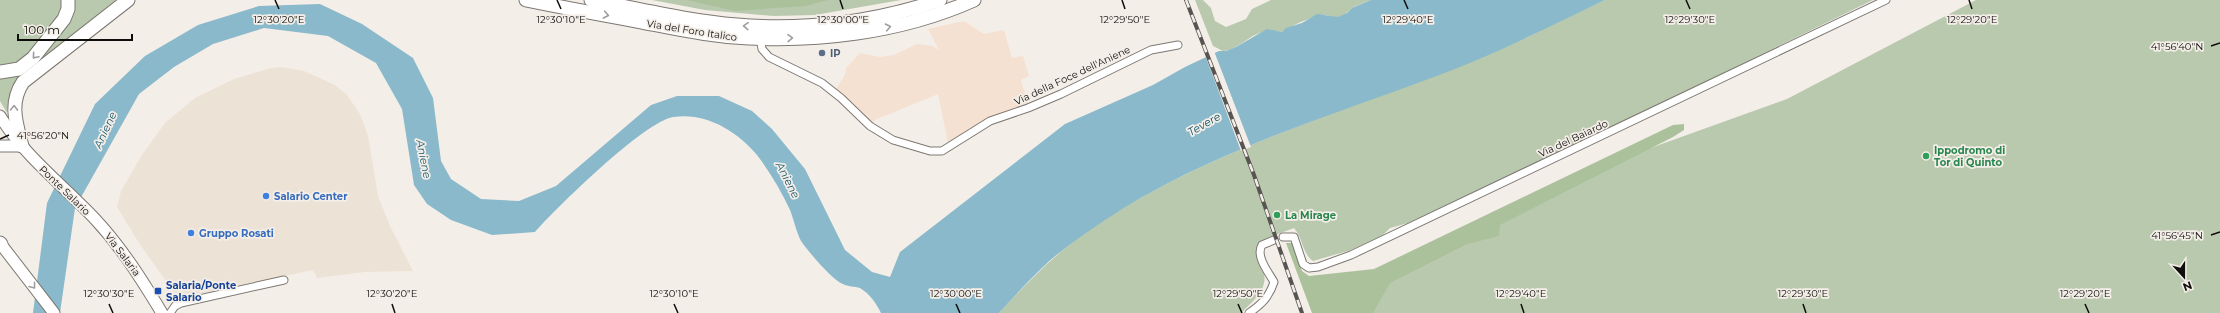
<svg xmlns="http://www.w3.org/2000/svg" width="2220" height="313" font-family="Montserrat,sans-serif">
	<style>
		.built { fill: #ede2d6 }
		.industrial { fill: #f5e1d2 }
		.green { fill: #b9c9ae }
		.forest { fill: #abc19c }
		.water { fill: #89b9cb }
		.pier { fill: #f4eee8 }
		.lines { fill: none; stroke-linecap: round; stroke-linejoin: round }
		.street-casing { stroke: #7d7872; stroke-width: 9 }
		.primary-casing { stroke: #7d7872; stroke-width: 13 }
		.highway-casing { stroke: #7d7872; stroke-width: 15 }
		.street { stroke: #fff; stroke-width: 7 }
		.primary { stroke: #fff; stroke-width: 11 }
		.highway { stroke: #fff; stroke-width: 13 }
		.rail-casing { stroke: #575451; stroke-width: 4 }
		.rail { stroke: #f4eee8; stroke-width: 2.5; stroke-dasharray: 8; stroke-linecap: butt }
		.oneway { stroke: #9f9e9d }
		.ticks { fill: none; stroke: #0f0d0b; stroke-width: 1.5 }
		.service-dot { fill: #5c6f8a; stroke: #f4eee8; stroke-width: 1.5 }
		.leisure-dot { fill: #2e9e5b; stroke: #f4eee8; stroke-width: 1.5 }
		.shop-dot { fill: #3f7fe0; stroke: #f4eee8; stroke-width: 1.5 }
		.transit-dot { fill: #1a4fb4; stroke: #f4eee8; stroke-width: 1.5 }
		.labels { text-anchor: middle; stroke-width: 3.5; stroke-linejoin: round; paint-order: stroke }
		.street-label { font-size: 10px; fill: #0f0d0b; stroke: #f4eee8 }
		.service-label { font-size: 10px; font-weight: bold; fill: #4e5e75; stroke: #f4eee8; text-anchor: start }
		.leisure-label { font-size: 10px; font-weight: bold; fill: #27864d; stroke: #f4eee8; text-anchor: start }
		.shop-label { font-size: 10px; font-weight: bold; fill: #366cbe; stroke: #f4eee8; text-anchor: start }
		.transit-label { font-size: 10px; font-weight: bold; fill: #164399; stroke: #f4eee8; text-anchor: start }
		.water-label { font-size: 11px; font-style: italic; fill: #18576b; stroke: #f4eee8 }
		.ticks-label { font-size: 10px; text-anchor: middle; fill: #0f0d0b; stroke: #f4eee8; stroke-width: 3.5; stroke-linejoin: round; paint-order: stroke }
	</style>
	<rect width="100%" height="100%" fill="#f4eee8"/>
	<path class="built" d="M282 67 304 71 335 85 347 95 360 114 368 136 378 196 390 226 413 271 365 272 317 278 313 270 178 298 139 243 117 207 121 191 142 155 165 123 178 112 195 98 234 79 271 68Z"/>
	<path class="industrial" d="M964 21 984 34 1004 30 1012 58 1023 56 1029 76 1021 80 1028 103 948 143 938 94 875 120 872 124 836 89 845 75 846 68 860 53 880 57 894 55 917 44 932 46 939 50 928 29Z"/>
	<g class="green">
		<path d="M0 0H63L60 19 20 63 0 66Z"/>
		<path d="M73 0H122L45 56 43 53Z"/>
		<path d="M652 0H901L815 15 774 16 705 10Z"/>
		<path d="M1195 0H1203L1211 8 1215 21 1226 27 1246 19 1252 9 1271 0H1371C1365 3 1356 5 1351 9 1347 12 1345 16 1339 17 1334 18 1328 15 1323 15 1317 14 1286 28 1282 32 1275 32 1270 30 1263 32 1249 35 1238 50 1223 51L1213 46Z"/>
		<path d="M1605 0H1873L1590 138 1408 223 1390 228 1383 235 1351 250 1313 261C1302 253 1303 238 1294 228L1265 239 1256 247C1270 282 1268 288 1241 313H999C1025 285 1051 258 1082 235 1205 148 1352 111 1489 54 1528 38 1566 18 1605 0Z"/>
		<path d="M1976 0H2220V313H1324L1645 150 1787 99Z"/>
		<path d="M28 70C13 82 10 94 7 113L0 101V75Z"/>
	</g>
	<g class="forest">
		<path d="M687 0H828L806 6 735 11Z"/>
		<path d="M1684 124V130L1673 137 1500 225 1499 236 1467 244 1390 283 1373 313H1312L1286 243H1292L1302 271 1309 276 1374 269 1673 125Z"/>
	</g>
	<path class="water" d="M1371 0H1605C1549 27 1493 55 1434 77 1321 119 1204 154 1102 222 1082 236 1060 250 1042 268 1027 282 1013 298 999 313H881C876 303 870 294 860 288 855 286 848 287 843 284 832 280 808 251 801 241 796 231 794 220 790 210 781 191 770 172 757 155 737 131 706 112 673 117 644 122 557 207 535 232L492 235 451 220 427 204 414 185 402 109 376 63 328 36 264 28 213 44 174 67 139 94 75 208 60 313H33L47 203 95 104 145 56 198 25 259 6 320 4 362 24 413 58 433 98 441 161 451 179 481 199 519 201 556 186 651 105 677 96H719L752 111 772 129 805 169 845 250 872 272 890 277 900 252 1065 124 1153 85 1185 67 1219 51H1226L1236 47 1267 29 1282 32 1286 28 1302 23 1317 14 1338 17 1347 13 1352 8Z"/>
	<path class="pier" d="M1214 51 1251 147 1241 151 1205 55Z"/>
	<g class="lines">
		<g class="street-casing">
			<g id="street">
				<path d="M760 38 762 49 769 57 822 83 841 98 870 126 893 140 930 151H942L990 121 1028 108 1061 94 1151 50 1178 45"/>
				<path d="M1283 237H1294L1303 264 1309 268 1318 267 1351 255 1886 0"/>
				<path d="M170 313 175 306 181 303 284 280"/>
				<path d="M1249 313C1262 304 1269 297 1274 282 1269 273 1255 256 1262 245L1274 240"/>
			</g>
		</g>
		<g class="primary-casing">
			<g id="primary">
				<path d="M0 116C25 157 63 185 95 219 122 248 142 280 162 313"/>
				<path d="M0 146H22"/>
				<path d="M0 243 54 313"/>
			</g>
		</g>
		<g class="highway-casing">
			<g id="highway">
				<path d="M526 0C565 8 603 15 642 22 673 28 703 35 734 37 815 43 900 33 974 0"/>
				<path d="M591 0C639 9 688 21 737 25 805 31 876 22 940 0"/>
				<path d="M0 72 19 69 33 58 64 19 68 9V0"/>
				<path d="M22 146C16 123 9 103 23 82L128 0"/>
				<path d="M0 243 1 244"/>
			</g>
		</g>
		<use href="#street" class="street"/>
		<use href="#primary" class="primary"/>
		<use href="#highway" class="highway"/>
		<g class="rail-casing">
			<path id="rail" d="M1186 0 1254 175 1302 313"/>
		</g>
		<use href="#rail" class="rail"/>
	</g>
	<defs><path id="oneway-chevron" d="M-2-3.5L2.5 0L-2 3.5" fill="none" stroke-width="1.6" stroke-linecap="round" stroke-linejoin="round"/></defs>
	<g class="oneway">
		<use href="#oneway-chevron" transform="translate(606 15) rotate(11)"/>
		<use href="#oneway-chevron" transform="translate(746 26) rotate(-177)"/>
		<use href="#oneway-chevron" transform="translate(888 27) rotate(-12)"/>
		<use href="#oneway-chevron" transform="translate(790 38) rotate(-1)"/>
		<use href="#oneway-chevron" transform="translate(35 56) rotate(131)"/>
		<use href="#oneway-chevron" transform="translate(14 108) rotate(-89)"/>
		<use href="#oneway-chevron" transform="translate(33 286) rotate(52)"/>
	</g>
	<path class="ticks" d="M275 0 279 9M557 0 561 9M840 0 843 9M1122 0 1125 9M1404 0 1408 9M1686 0 1690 9M1969 0 1972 9M2211 46 2220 43M0 139 9 135M2211 235 2220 232M109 304 113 313M392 304 395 313M674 304 678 313M956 304 960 313M1238 304 1242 313M1521 304 1524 313M1803 304 1806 313M2085 304 2089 313"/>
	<circle class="service-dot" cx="822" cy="53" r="4"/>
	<g class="leisure-dot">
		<circle cx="1926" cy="156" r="4"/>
		<circle cx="1277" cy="215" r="4"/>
	</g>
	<g class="shop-dot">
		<circle cx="266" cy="196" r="4"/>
		<circle cx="191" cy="233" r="4"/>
	</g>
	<rect class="transit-dot" x="154" y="287" width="8" height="8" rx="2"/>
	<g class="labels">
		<g class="street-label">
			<text transform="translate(692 30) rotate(9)" y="4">Via del Foro Italico</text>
			<text transform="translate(1072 75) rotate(-25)" y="4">Via della Foce dell'Aniene</text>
			<text transform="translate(1573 138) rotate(-25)" y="4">Via del Baiardo</text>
			<text transform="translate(65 190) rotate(44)" y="4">Ponte Salario</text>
			<text transform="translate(123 254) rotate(53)" y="4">Via Salaria</text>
		</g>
		<g class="service-label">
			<text x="830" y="57">IP</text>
		</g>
		<g class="leisure-label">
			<text x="1934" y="154">Ippodromo di<tspan x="1934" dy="12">Tor di Quinto</tspan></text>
			<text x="1285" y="219">La Mirage</text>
		</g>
		<g class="shop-label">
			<text x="274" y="200">Salario Center</text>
			<text x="199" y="237">Gruppo Rosati</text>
		</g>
		<g class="transit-label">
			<text x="166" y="289">Salaria/Ponte<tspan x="166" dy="12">Salario</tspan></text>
		</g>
		<g class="water-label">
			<text transform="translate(1204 124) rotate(-30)" y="4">Tevere</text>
			<text transform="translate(105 130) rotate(-65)" y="4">Aniene</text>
			<text transform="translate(424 159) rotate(79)" y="4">Aniene</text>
			<text transform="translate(788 180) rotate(63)" y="4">Aniene</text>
		</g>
	</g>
	<g class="ticks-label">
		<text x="843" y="23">12°30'00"E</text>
		<text x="1125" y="23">12°29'50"E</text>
		<text x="1408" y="23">12°29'40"E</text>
		<text x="1690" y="23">12°29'30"E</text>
		<text x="1972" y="23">12°29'20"E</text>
		<text x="279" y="23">12°30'20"E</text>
		<text x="561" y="23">12°30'10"E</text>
		<text x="2177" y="50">41°56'40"N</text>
		<text x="43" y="139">41°56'20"N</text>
		<text x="2177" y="239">41°56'45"N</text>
		<text x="109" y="297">12°30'30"E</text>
		<text x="392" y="297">12°30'20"E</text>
		<text x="674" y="297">12°30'10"E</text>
		<text x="956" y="297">12°30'00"E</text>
		<text x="1238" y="297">12°29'50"E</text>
		<text x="1521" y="297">12°29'40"E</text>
		<text x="1803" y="297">12°29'30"E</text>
		<text x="2085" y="297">12°29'20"E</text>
	</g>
	<g transform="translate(2184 277) rotate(159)" stroke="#f4eee8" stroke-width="3" paint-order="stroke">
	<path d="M0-3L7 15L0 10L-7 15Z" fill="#0f0d0b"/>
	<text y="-6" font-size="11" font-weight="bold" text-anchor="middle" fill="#0f0d0b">N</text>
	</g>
	<path d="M18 34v6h114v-6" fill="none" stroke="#0f0d0b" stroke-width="2"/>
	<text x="24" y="34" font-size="12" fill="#0f0d0b" stroke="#f4eee8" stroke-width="3" paint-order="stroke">100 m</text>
</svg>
